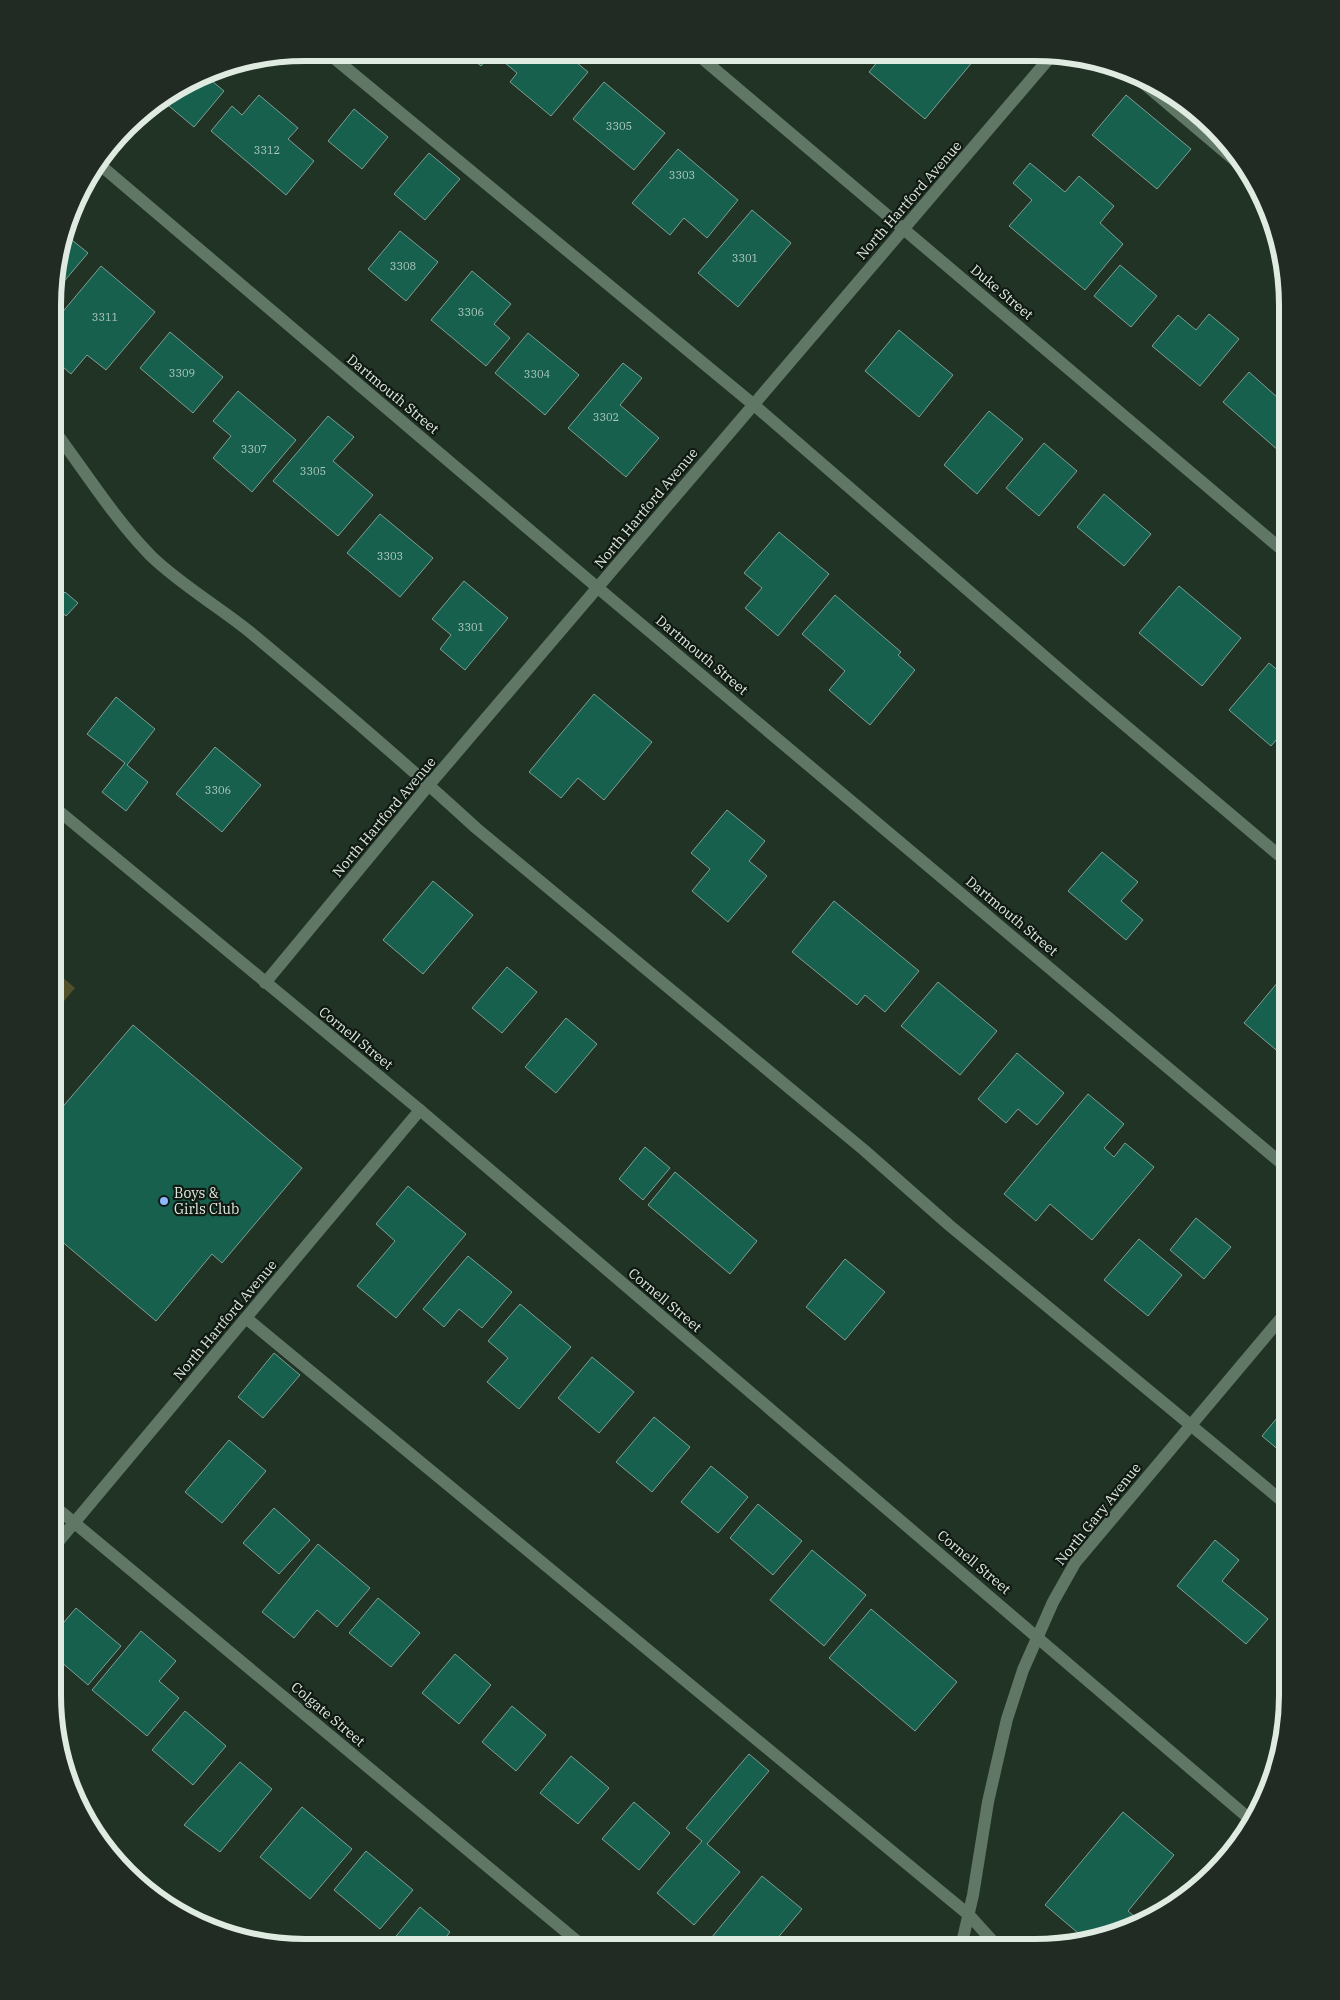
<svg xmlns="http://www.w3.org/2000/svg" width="1340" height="2000" font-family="'IBM Plex Serif',serif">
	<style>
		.green { fill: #515029 }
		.building { fill: #17604e; stroke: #809e94 }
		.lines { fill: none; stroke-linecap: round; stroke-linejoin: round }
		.minor { stroke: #617766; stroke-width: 12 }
		.poi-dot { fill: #8eb9fd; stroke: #101912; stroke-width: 2 }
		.labels { text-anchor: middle; stroke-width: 4.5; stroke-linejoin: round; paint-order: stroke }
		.number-label { font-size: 11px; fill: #adc8bc }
		.street-label { font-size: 14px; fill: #dfebe1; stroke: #101912 }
		.poi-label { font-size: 14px; fill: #dfebe1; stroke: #101912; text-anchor: start }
		.rim { fill: none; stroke: #dfebe1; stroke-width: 6 }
	</style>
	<rect width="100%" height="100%" fill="#203325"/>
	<path class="green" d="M54 970 75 988 54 1013Z"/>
	<g class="building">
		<path d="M465 53H492L481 66Z"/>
		<path d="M503 53H565L588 72 551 116 510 82 517 73 499 58Z"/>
		<path d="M884 54H979L925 119 869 72Z"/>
		<path d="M206 76 224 91 194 127 163 101Z"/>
		<path d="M604 82 665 133 634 170 573 119Z"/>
		<path d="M259 95 298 128 288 139 314 161 286 195 211 131 232 106 242 115Z"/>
		<path d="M1126 95 1191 149 1157 189 1092 135Z"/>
		<path d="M354 109 388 137 362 169 328 141Z"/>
		<path d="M678 149 738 200 707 238 684 218 670 235 632 203Z"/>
		<path d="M429 153 460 179 425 220 394 194Z"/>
		<path d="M1030 163 1065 192 1079 176 1114 206 1100 223 1123 244 1085 290 1009 226 1032 200 1013 183Z"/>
		<path d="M752 210 791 243 738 307 698 273Z"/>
		<path d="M400 231 438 262 406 301 368 269Z"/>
		<path d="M67 236 88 253 55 292V272Z"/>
		<path d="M1120 265 1157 296 1131 327 1094 296Z"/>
		<path d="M101 266 155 312 106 370 87 355 71 374 55 360V321Z"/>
		<path d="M472 271 511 304 494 324 510 338 486 366 431 320Z"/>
		<path d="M1209 314 1239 339 1200 386 1152 346 1178 315 1196 330Z"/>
		<path d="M899 330 953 375 919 417 865 371Z"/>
		<path d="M170 332 223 377 193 413 140 368Z"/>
		<path d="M528 333 579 375 545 415 495 373Z"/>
		<path d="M623 363 642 378 620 405 659 438 626 477 568 428Z"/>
		<path d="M1249 372 1287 406V458L1223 402Z"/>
		<path d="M238 391 296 440 252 492 213 458 231 436 213 421Z"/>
		<path d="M989 411 1023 439 977 494 944 465Z"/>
		<path d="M328 416 354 437 333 461 373 495 338 536 273 481Z"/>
		<path d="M1044 443 1077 471 1039 516 1006 488Z"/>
		<path d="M1104 494 1151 534 1124 566 1077 527Z"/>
		<path d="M380 514 433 558 400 597 347 553Z"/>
		<path d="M779 532 829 574 778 636 745 608 762 588 744 573Z"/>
		<path d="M464 581 508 618 465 670 440 649 451 635 432 619Z"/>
		<path d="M1179 586 1241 638 1202 686 1139 633Z"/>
		<path d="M65 592 78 603 66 616 54 605Z"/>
		<path d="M835 595 901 652 898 655 915 670 870 725 829 690 845 671 802 634Z"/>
		<path d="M1269 663 1287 678V727L1271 746 1229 710Z"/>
		<path d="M594 694 652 742 604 800 578 778 561 798 529 772Z"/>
		<path d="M116 697 155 729 127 765 148 782 126 811 102 792 125 763 87 734Z"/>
		<path d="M215 747 261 785 222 832 176 794Z"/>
		<path d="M727 810 765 841 749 861 767 876 728 922 692 891 710 869 691 853Z"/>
		<path d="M1102 852 1138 882 1121 901 1143 920 1126 940 1068 891Z"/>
		<path d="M433 881 473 915 423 974 383 940Z"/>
		<path d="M834 901 919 971 885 1012 865 995 857 1005 792 952Z"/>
		<path d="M507 967 537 992 502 1033 472 1008Z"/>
		<path d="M938 982 997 1031 960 1075 901 1026Z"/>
		<path d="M1278 982 1287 990V1059L1244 1023Z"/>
		<path d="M566 1018 597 1044 556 1093 525 1067Z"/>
		<path d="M133 1025 302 1168 222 1263 212 1254 156 1321 53 1234V1118Z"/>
		<path d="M1017 1053 1064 1093 1037 1125 1018 1109 1006 1123 978 1099Z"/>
		<path d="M1088 1094 1124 1124 1104 1148 1114 1157 1125 1143 1154 1167 1092 1240 1050 1204 1036 1221 1004 1194Z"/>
		<path d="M645 1147 670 1168 643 1200 619 1179Z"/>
		<path d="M675 1172 757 1241 730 1274 648 1205Z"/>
		<path d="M408 1186 466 1234 396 1318 357 1286 395 1241 376 1224Z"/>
		<path d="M1196 1218 1231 1247 1204 1279 1170 1250Z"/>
		<path d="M1139 1239 1182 1275 1148 1316 1104 1280Z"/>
		<path d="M468 1256 512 1292 482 1328 459 1309 444 1327 423 1309Z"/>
		<path d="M845 1259 885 1292 845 1340 806 1307Z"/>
		<path d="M520 1304 571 1347 519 1409 487 1382 508 1358 488 1341Z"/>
		<path d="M274 1353 300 1375 263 1418 238 1397Z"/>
		<path d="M592 1357 634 1392 599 1433 558 1398Z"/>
		<path d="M1287 1406V1457L1262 1436Z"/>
		<path d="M654 1417 690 1447 652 1492 616 1462Z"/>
		<path d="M229 1440 266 1471 222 1523 185 1492Z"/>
		<path d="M711 1466 748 1497 718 1533 681 1502Z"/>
		<path d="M758 1504 802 1541 773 1575 730 1538Z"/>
		<path d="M274 1508 310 1540 279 1574 243 1543Z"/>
		<path d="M1215 1540 1239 1560 1222 1581 1268 1619 1246 1644 1177 1586Z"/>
		<path d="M318 1544 370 1588 337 1627 317 1610 294 1638 262 1612Z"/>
		<path d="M812 1550 866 1595 824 1646 770 1600Z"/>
		<path d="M378 1598 420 1633 391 1667 349 1633Z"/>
		<path d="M76 1608 121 1646 88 1685 53 1655V1635Z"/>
		<path d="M871 1609 957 1682 915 1731 829 1658Z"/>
		<path d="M141 1631 176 1661 159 1681 179 1698 147 1736 92 1690Z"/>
		<path d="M455 1654 491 1685 459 1724 422 1693Z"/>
		<path d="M512 1706 546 1735 516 1771 482 1742Z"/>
		<path d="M185 1711 226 1746 193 1785 152 1750Z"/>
		<path d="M749 1754 769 1771 707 1844 740 1872 694 1925 657 1893 702 1841 686 1828Z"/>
		<path d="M571 1756 609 1788 578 1824 540 1793Z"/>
		<path d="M240 1762 272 1789 220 1852 184 1825Z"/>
		<path d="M634 1802 670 1833 639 1870 602 1839Z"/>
		<path d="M302 1807 352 1849 310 1899 260 1857Z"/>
		<path d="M1123 1812 1174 1855 1128 1911 1141 1922 1132 1928 1084 1938 1045 1905Z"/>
		<path d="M366 1851 413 1890 380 1929 334 1890Z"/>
		<path d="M762 1876 802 1909 770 1947H724L712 1937Z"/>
		<path d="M420 1907 450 1932 439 1946H388Z"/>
	</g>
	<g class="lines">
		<g class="minor">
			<path d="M328 53 754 405 1081 688 1287 862"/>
			<path d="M697 54 1287 554"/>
			<path d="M1129 71 1246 170"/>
			<path d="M99 164 598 588 1287 1168"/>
			<path d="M54 430C86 473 114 518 151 556 181 585 218 606 250 632 327 696 403 761 476 828L864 1150 949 1225 1287 1505"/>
			<path d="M54 807 420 1110 1252 1821"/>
			<path d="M265 983 429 785 1052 55"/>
			<path d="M246 1318 969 1915 998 1947"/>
			<path d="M53 1505 583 1946"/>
			<path d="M53 1548 420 1110"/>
			<path d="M961 1947 973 1895 988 1802 1007 1719 1023 1670 1053 1602 1075 1563 1287 1311"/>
		</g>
	</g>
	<circle class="poi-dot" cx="164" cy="1201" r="5"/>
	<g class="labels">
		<g class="number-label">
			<text x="619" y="130">3305</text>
			<text x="267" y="154">3312</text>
			<text x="682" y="179">3303</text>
			<text x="745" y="262">3301</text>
			<text x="403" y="270">3308</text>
			<text x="471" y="316">3306</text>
			<text x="105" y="321">3311</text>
			<text x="182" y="377">3309</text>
			<text x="537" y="378">3304</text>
			<text x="606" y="421">3302</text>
			<text x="254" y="453">3307</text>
			<text x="313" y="475">3305</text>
			<text x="390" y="560">3303</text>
			<text x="471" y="631">3301</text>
			<text x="218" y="794">3306</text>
		</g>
		<g class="street-label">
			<text transform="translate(909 200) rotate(-49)" y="5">North Hartford Avenue</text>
			<text transform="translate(1002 292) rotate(40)" y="5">Duke Street</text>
			<text transform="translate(393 394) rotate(40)" y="5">Dartmouth Street</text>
			<text transform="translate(646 508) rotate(-50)" y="5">North Hartford Avenue</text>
			<text transform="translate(702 655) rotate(40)" y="5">Dartmouth Street</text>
			<text transform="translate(384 817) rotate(-50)" y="5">North Hartford Avenue</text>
			<text transform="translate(1012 916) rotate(40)" y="5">Dartmouth Street</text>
			<text transform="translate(356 1038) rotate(39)" y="5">Cornell Street</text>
			<text transform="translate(665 1300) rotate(40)" y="5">Cornell Street</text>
			<text transform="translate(225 1320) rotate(-50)" y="5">North Hartford Avenue</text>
			<text transform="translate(1098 1514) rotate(-51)" y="5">North Gary Avenue</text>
			<text transform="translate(974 1562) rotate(40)" y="5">Cornell Street</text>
			<text transform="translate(328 1714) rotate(40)" y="5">Colgate Street</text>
		</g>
		<g class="poi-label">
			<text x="174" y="1198">Boys &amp;<tspan x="174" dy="16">Girls Club</tspan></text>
		</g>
	</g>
	<path d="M0 0H1340V2000H0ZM305 61H1035A244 244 0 0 1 1279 305V1695A244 244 0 0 1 1035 1939H305A244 244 0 0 1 61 1695V305A244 244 0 0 1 305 61Z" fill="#212a23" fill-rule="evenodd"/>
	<path class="rim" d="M305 61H1035A244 244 0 0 1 1279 305V1695A244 244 0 0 1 1035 1939H305A244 244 0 0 1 61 1695V305A244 244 0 0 1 305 61Z"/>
</svg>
